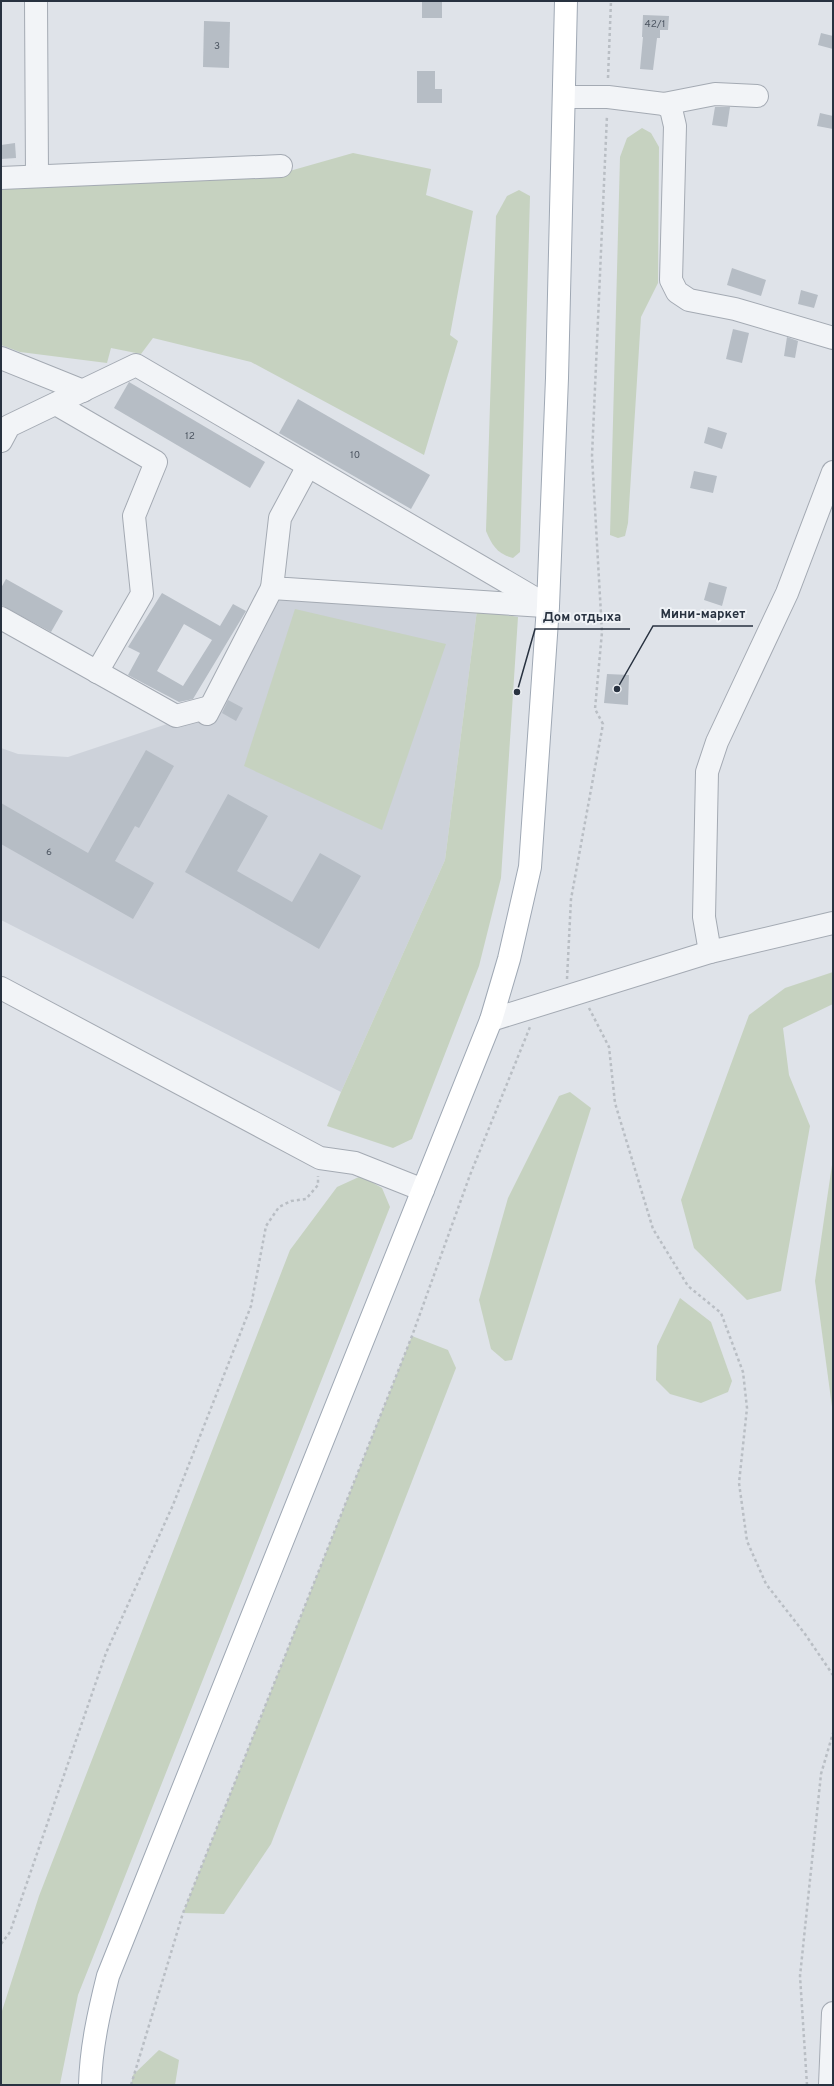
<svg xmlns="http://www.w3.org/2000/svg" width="834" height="2086" font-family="Overpass,sans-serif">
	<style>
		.built { fill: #cdd2da }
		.green { fill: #c6d2c0 }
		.building { fill: #b6bdc5; fill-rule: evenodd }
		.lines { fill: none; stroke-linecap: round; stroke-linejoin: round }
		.minor-casing { stroke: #a4aab3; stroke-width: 24 }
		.major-casing { stroke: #9fa8b4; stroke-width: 24 }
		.path { stroke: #b9bec4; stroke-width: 2.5; stroke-dasharray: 3 3; stroke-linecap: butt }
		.minor { stroke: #f2f4f7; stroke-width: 22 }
		.major { stroke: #fff; stroke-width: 22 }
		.labels { text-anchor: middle; stroke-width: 4; stroke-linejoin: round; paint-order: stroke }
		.number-label { font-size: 10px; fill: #4c5561 }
		.leader { fill: none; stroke: #283240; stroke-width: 1.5 }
		.callout-dot { fill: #283240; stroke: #eff2f6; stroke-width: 1.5 }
		.callout-label { font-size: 13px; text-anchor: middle; font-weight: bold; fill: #283240; stroke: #eff2f6; stroke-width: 4; stroke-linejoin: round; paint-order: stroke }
	</style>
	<rect width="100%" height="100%" fill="#dfe3e9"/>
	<path class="built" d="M279 596 477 610 445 860 341 1092 1 920V748L18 754 68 757 203 712Z"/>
	<g class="green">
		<path d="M642 128 651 133 659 147 658 283 641 317 628 523 625 536 618 538 610 535 620 157 627 138Z"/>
		<path d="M353 153 431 169 426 195 473 211 450 335 458 341 424 455 251 362 153 338 141 354 111 348 107 363 20 352 1 345V185L279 174Z"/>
		<path d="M519 190 530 196 520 552 513 558C497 554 492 545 486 531L496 216 507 196Z"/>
		<path d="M295 609 446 644 382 830 244 766Z"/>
		<path d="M477 610 518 617 501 878 479 966 412 1139 393 1148 327 1126 341 1092 445 860Z"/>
		<path d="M833 972V1004L783 1028 789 1075 810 1126 781 1291 747 1300 694 1248 681 1200 749 1015 785 988Z"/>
		<path d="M570 1092 591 1108 512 1360 505 1361 491 1349 479 1300 508 1198 559 1096Z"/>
		<path d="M833 1158V1414L815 1281Z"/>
		<path d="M361 1176 382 1188 390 1207 78 1995 60 2084 1 2085V2014L39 1896 290 1250 337 1187Z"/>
		<path d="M680 1298 711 1322 732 1381 728 1392 701 1403 670 1394 656 1380 657 1346Z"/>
		<path d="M412 1336 448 1350 456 1368 271 1844 224 1914 183 1913Z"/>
		<path d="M159 2050 179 2060 175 2085H131L133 2075Z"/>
	</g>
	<g class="building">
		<rect x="422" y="1" width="20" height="17"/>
		<path d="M643 15 669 16 668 30H660V38H657L653 70 640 69 643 37H642Z"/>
		<path d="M204 21 230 22 229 68 203 67Z"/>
		<path d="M821 33 833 36V49L818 45Z"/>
		<path d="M417 71H435V89H442V103H417Z"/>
		<path d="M715 107H730L727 127 712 125Z"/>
		<path d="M820 113 833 116V129L817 126Z"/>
		<path d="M15 143 16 158 1 159V145Z"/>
		<path d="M732 268 766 280 761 296 727 285Z"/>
		<path d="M801 290 818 295 814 308 798 304Z"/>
		<path d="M733 329 749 333 742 363 726 359Z"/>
		<path d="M787 337 798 341 795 358 784 356Z"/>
		<path d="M129 382 265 462 250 488 114 408Z"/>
		<path d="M298 399 430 475 411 509 279 433Z"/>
		<path d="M708 427 727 433 722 449 704 443Z"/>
		<path d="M694 471 717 476 713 493 690 488Z"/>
		<path d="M6 579 63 611 51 632 1 605V588Z"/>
		<path d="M709 582 727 587 722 606 704 600Z"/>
		<path d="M162 593 220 626 233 604 246 611 193 699 179 702 128 675 140 653 128 647ZM184 624 212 640 183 686 157 671Z"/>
		<path d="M607 674 629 675 628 705 604 703Z"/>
		<path d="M228 700 243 708 236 721 222 713Z"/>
		<path d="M146 750 174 766 139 828 135 826 115 861 154 883 133 919 1 844V803L88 853Z"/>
		<path d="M228 794 268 816 237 871 292 902 320 853 361 876 319 949 185 872Z"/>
	</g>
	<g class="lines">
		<g class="minor-casing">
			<g id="minor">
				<path d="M36 1 37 176"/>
				<path d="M564 97H608L664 104 671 109 675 126 671 280 677 292 689 300 735 309 833 338"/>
				<path d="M664 104 715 94 757 96"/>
				<path d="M1 178 281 166"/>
				<path d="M1 358 83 391"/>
				<path d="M56 404 156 462 134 516 142 594 97 672"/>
				<path d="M1 441 9 426 136 365 548 606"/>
				<path d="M308 466 280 518 272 588 544 606"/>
				<path d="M1 618 176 716 210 707"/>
				<path d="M207 714 272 588"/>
				<path d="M710 952 704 917 707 772 717 742 787 593 833 472"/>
				<path d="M1 988 320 1158 355 1163 423 1190"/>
				<path d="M491 1020 710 952 833 923"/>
				<path d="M830 2085 833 2013"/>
			</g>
		</g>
		<g class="major-casing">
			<path id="major" d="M90 2085C91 2047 99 2012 108 1976L491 1020 509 959 530 867 548 606 557 378 566 1"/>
		</g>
		<g class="path">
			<path d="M608 78 611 1"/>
			<path d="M567 979 571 899 603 724 595 709 602 632 592 456 607 115"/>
			<path d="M589 1008 609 1047 615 1103 653 1229 688 1286 721 1313 743 1372 747 1408 739 1483 747 1541 766 1584 805 1634 833 1675"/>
			<path d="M1 1944 10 1932 106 1653 173 1505 251 1306 266 1226 279 1207 291 1201 306 1199 318 1185V1176"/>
			<path d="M131 2085 183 1913 412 1336 470 1175 530 1027"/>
			<path d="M807 2085 800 1976 821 1774 833 1733"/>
		</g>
		<use href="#minor" class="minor"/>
		<use href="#major" class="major"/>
	</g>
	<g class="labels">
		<g class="number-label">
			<text x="655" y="27">42/1</text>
			<text x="217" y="49">3</text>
			<text x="190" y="439">12</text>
			<text x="355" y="458">10</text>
			<text x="49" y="855">6</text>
		</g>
	</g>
	<path class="leader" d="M617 689L653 626H753M517 692L535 629H630"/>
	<g class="callout-dot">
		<circle cx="617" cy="689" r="4"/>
		<circle cx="517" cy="692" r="4"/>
	</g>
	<g class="callout-label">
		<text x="703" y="618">Мини-маркет</text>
		<text x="582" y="621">Дом отдыха</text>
	</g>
	<rect width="834" height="2086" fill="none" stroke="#283240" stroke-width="4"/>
</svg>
